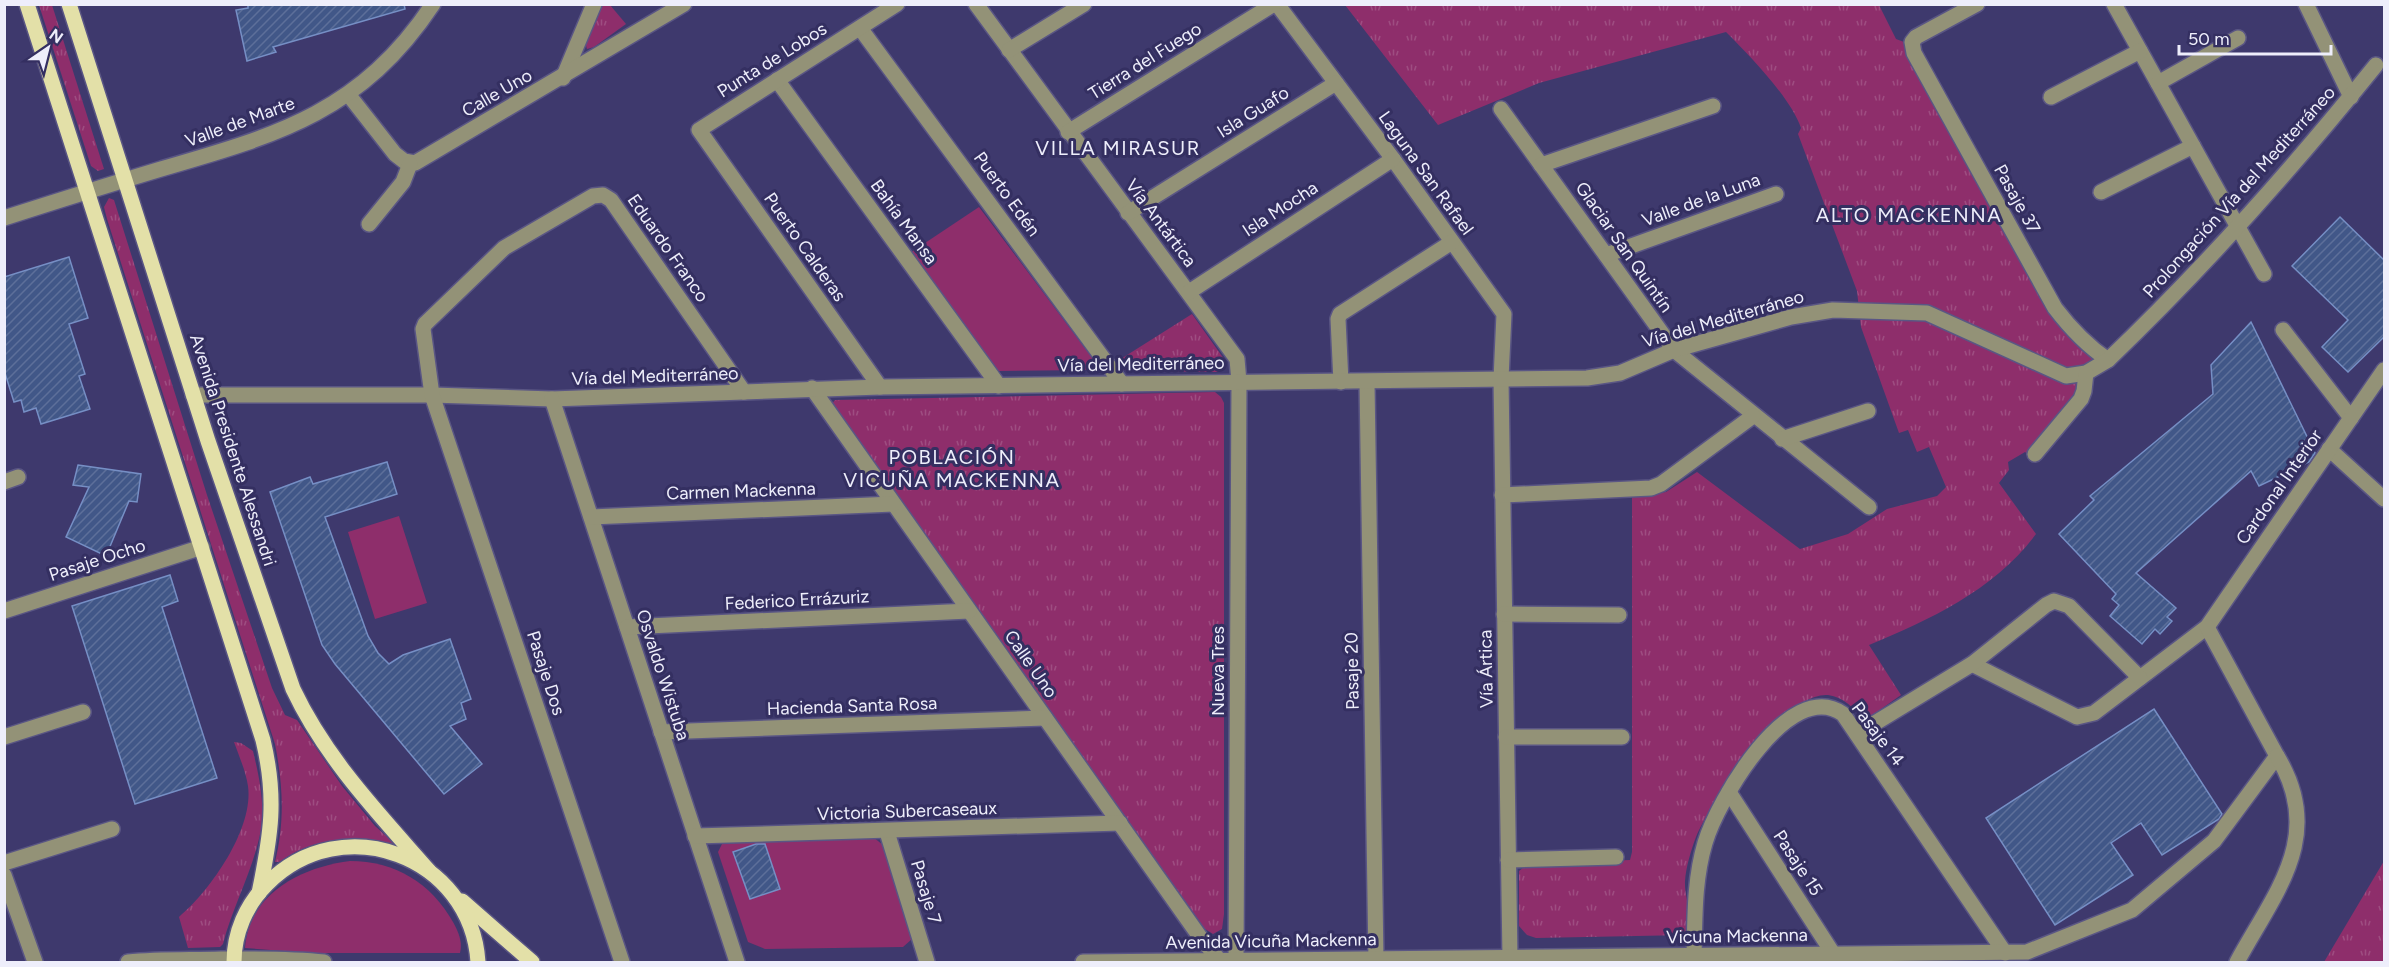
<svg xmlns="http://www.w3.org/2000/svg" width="2389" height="967" font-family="Figtree,sans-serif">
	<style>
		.grass { fill: url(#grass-tufts) }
		.park { fill: #8e2e6b }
		.building { fill: url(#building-hatch); stroke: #768fc5; stroke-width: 1.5 }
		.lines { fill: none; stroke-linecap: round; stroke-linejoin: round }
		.minor-casing { stroke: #5a5684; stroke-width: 18 }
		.major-casing { stroke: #5a5684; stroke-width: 18 }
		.minor { stroke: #939277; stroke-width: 15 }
		.major { stroke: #e3e0a8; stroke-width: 15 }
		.labels { text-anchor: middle; stroke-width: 6; stroke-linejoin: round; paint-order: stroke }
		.street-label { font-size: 18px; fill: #eeeefb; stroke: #342f61 }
		.neighbourhood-label { font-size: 20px; letter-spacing: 1.5px; fill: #eeeefb; stroke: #342f61 }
	</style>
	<defs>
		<pattern id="grass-tufts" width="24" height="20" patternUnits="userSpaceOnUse" patternTransform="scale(1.5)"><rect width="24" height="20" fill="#8e2e6b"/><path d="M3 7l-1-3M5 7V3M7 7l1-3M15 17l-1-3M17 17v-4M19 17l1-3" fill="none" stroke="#9e4d81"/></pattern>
		<pattern id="building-hatch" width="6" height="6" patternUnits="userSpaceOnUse" patternTransform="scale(1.5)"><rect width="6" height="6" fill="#415788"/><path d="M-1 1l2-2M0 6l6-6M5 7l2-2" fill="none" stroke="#5d6f9a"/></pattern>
	</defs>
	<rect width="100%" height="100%" fill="#3e396d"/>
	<g class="grass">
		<path d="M39 5H52L104 169 98 171 91 166Z"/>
		<path d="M603 5H610L626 24 594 47 587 49 585 42Z"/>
		<path d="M1345 5H1879L1896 39 1904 42 1993 208 2099 360 2029 455 2025 452 2008 462 2009 470 1999 483 2036 534C1994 590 1931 619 1869 645L1901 695 1864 721C1855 709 1844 697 1828 695 1785 691 1711 800 1696 837 1691 850 1686 867 1685 881 1684 898 1695 920 1686 935L1536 938 1527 935 1519 926V871L1528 864 1630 860 1632 852V497L1666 492 1697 472 1800 549 1848 534 1887 509 1937 496 1946 487 1929 447 1917 452 1908 430 1899 433 1861 327 1857 291 1798 134 1801 128C1791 98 1749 55 1726 32L1539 83 1438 125Z"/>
		<path d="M109 198 114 200 207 495 272 688 285 715 297 720 342 786 375 826 394 843 393 845C351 838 316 835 279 862H275C285 821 283 785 275 744L107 219 104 207Z"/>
		<path d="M1192 314 1224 359 1225 365 1217 372 1128 371 1120 368 1116 362Z"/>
		<path d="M1215 392 1221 397 1224 403V914L1222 929 1213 934 1205 929 831 405 835 400Z"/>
		<path d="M234 742 241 743 253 751C259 776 265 803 261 829 254 869 233 905 223 944L220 947 188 948 179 917C210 891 254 829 248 786 246 772 239 756 234 742Z"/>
		<path d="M2384 861V962H2324Z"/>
	</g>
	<g class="park">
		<path d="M979 207 1093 359V367L1089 370 999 371 995 368 910 253Z"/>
		<path d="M399 516 427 603 375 619 348 532Z"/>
		<path d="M873 837 883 845 912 939 903 947 765 949 748 942 718 852 722 844 728 839Z"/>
		<path d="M350 861C395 861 431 883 453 922 458 931 463 942 460 953H311L245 948C249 893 302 867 350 861Z"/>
	</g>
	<g class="building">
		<path d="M248 4H404L405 9 273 47 276 52 247 61 236 10 248 8Z"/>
		<path d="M2340 217 2385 261V336L2348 372 2322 347 2348 320 2292 266Z"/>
		<path d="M69 257 88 318 69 324 85 374 79 376 90 409 41 424 36 408 24 412 21 400 14 402 4 370V277Z"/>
		<path d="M2251 322 2315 453 2309 462 2259 486 2251 471 2136 573 2176 608 2167 617 2172 621 2160 634 2155 629 2142 644 2110 616 2119 605 2112 599 2116 594 2059 534 2094 500 2090 496 2213 394 2211 365Z"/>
		<path d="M387 462 397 494 325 517 368 636 378 653 389 664 403 655 450 639 471 699 461 703 466 719 450 726 482 764 444 794 335 664 322 645 270 492 310 477 313 484Z"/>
		<path d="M78 465 141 474 137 502 129 501 106 556 66 537 89 487 73 485Z"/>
		<path d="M170 575 178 601 162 607 217 778 135 804 72 606Z"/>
		<path d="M2154 709 2222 814 2219 819 2162 855 2141 823 2111 843 2133 875 2055 925 1986 818Z"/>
		<path d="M756 844H765L780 889 750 899 733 852Z"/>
	</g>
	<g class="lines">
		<g class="minor-casing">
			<g id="minor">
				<path d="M976 4 1237 359 1239 382 1236 962"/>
				<path d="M1277 4 1393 159 1504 314 1501 379 1510 958"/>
				<path d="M1977 4 1916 37 1912 42 1914 53 2055 308C2071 329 2086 345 2108 360"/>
				<path d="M2114 4 2264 274"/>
				<path d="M2306 4 2351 97"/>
				<path d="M860 28 1122 384"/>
				<path d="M1009 50 1084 4"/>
				<path d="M563 78 594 4"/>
				<path d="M777 80 999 386"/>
				<path d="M2158 83 2238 38"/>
				<path d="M348 94 395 154 404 161 415 163 684 4"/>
				<path d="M2051 97 2140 51"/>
				<path d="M1501 109 1674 350 1869 507"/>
				<path d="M1068 132 1274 4"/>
				<path d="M1541 165 1713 106"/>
				<path d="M2101 192 2193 146"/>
				<path d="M1128 213 1336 83"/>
				<path d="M4 218C57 201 108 185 161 169 278 135 361 112 433 4"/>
				<path d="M369 224 403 182 410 164"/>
				<path d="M1606 255 1776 194"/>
				<path d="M1189 292 1393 159"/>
				<path d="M2283 330 2351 418"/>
				<path d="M1341 382 1338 319 1340 314 1452 242"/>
				<path d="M1367 383 1376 960"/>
				<path d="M880 387 699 130 897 4"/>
				<path d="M812 388 1200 937 1220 961"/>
				<path d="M193 395H432L552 399 880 387 1587 378 1620 373 1674 350 1791 317 1833 310 1927 313 2066 376 2086 373 2108 360C2204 268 2292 169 2376 65"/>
				<path d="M552 399 737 962"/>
				<path d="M1782 439 1868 411"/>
				<path d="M2329 449 2384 499"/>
				<path d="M2035 454 2081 399 2084 391 2086 373"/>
				<path d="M4 482 18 477"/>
				<path d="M1502 495 1651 488 1661 484 1753 416"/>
				<path d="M591 517 893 504"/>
				<path d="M4 611 202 547"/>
				<path d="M1504 614 1619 615"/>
				<path d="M627 627 969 611"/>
				<path d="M1972 664 2077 717 2094 713 2207 627 2384 370"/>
				<path d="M661 732 1045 718"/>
				<path d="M1857 734 1972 664 2046 605 2054 601 2069 606 2140 678"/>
				<path d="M4 737 83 712"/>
				<path d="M1506 737H1622"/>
				<path d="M1729 792 1834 955"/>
				<path d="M887 832 927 962"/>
				<path d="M695 836 1120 823"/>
				<path d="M1508 860 1616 857"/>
				<path d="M4 863 112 829"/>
				<path d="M4 875 35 962"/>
				<path d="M1694 956C1695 918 1694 880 1705 843 1717 802 1789 676 1843 714L2005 953"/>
				<path d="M128 962C159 959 190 960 221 959 256 959 290 958 324 962"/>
				<path d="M622 962 432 395 423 329 425 324 504 248 593 196 603 195 611 200 744 392"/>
				<path d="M1083 962 2027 952 2132 910 2214 841 2277 756 2207 627"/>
				<path d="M2237 962C2275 892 2326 836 2277 756"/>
			</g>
		</g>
		<g class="major-casing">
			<g id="major">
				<path d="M27 4 263 740C277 798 271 835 259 893"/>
				<path d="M69 4 208 441 293 689C326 759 379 814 429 871"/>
				<path d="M462 901 532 962"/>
				<path d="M234 962C234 933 246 905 267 884 342 808 471 856 478 962"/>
			</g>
		</g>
		<use href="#minor" class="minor"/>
		<use href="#major" class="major"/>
	</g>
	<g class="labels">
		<g class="street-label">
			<text transform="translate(772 60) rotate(-32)" y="6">Punta de Lobos</text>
			<text transform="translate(1145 61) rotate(-32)" y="6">Tierra del Fuego</text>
			<text transform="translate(497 93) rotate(-30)" y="6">Calle Uno</text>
			<text transform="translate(1253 112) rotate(-32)" y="6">Isla Guafo</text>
			<text transform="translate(240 122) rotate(-20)" y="6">Valle de Marte</text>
			<text transform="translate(1426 173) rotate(54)" y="6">Laguna San Rafael</text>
			<text transform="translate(2239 192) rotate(-48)" y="6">Prolongación Vía del Mediterráneo</text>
			<text transform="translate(1007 194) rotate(54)" y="6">Puerto Edén</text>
			<text transform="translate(2017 199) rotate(61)" y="6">Pasaje 37</text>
			<text transform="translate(1701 200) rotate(-20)" y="6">Valle de la Luna</text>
			<text transform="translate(1280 209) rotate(-33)" y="6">Isla Mocha</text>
			<text transform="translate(904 222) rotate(54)" y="6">Bahía Mansa</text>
			<text transform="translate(1161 223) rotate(53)" y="6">Vía Antártica</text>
			<text transform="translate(805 247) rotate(55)" y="6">Puerto Calderas</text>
			<text transform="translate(1624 247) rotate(55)" y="6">Glaciar San Quintín</text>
			<text transform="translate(668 248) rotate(55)" y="6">Eduardo Franco</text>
			<text transform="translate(1723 319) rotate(-16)" y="6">Vía del Mediterráneo</text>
			<text transform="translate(1141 364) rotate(-1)" y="6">Vía del Mediterráneo</text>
			<text transform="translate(655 376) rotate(-2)" y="6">Vía del Mediterráneo</text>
			<text transform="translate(233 450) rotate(72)" y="6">Avenida Presidente Alessandri</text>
			<text transform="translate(2279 487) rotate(-55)" y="6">Cardonal Interior</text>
			<text transform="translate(741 491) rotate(-2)" y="6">Carmen Mackenna</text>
			<text transform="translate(97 560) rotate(-18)" y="6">Pasaje Ocho</text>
			<text transform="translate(797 600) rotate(-3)" y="6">Federico Errázuriz</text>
			<text transform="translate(1031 664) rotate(55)" y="6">Calle Uno</text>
			<text transform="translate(1486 669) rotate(-91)" y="6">Vía Ártica</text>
			<text transform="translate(1218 671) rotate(-90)" y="6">Nueva Tres</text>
			<text transform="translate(1352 671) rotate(-91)" y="6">Pasaje 20</text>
			<text transform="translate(546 673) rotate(72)" y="6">Pasaje Dos</text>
			<text transform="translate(663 675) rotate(72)" y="6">Osvaldo Wistuba</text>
			<text transform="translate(852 706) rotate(-2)" y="6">Hacienda Santa Rosa</text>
			<text transform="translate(1878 734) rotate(53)" y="6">Pasaje 14</text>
			<text transform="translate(907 811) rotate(-2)" y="6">Victoria Subercaseaux</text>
			<text transform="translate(1798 863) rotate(57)" y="6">Pasaje 15</text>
			<text transform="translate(926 892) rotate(73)" y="6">Pasaje 7</text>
			<text transform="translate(1737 936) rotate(-1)" y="6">Vicuna Mackenna</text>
			<text transform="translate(1271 941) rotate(-1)" y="6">Avenida Vicuña Mackenna</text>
		</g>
		<g class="neighbourhood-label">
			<text x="1118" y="155">VILLA MIRASUR</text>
			<text x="1909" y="222">ALTO MACKENNA</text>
			<text x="952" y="464">POBLACIÓN<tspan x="952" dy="23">VICUÑA MACKENNA</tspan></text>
		</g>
	</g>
	<rect width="2389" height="967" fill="none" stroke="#eeeefb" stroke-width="12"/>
	<g transform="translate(48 48) rotate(35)" stroke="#342f61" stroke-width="4.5" paint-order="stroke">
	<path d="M0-4.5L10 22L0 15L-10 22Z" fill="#eeeefb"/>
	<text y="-9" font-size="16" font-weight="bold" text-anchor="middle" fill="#eeeefb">N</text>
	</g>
	<path d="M2179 45v9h152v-9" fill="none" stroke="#eeeefb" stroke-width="3"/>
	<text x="2188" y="45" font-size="18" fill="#eeeefb" stroke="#342f61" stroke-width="4.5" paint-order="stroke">50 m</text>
</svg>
